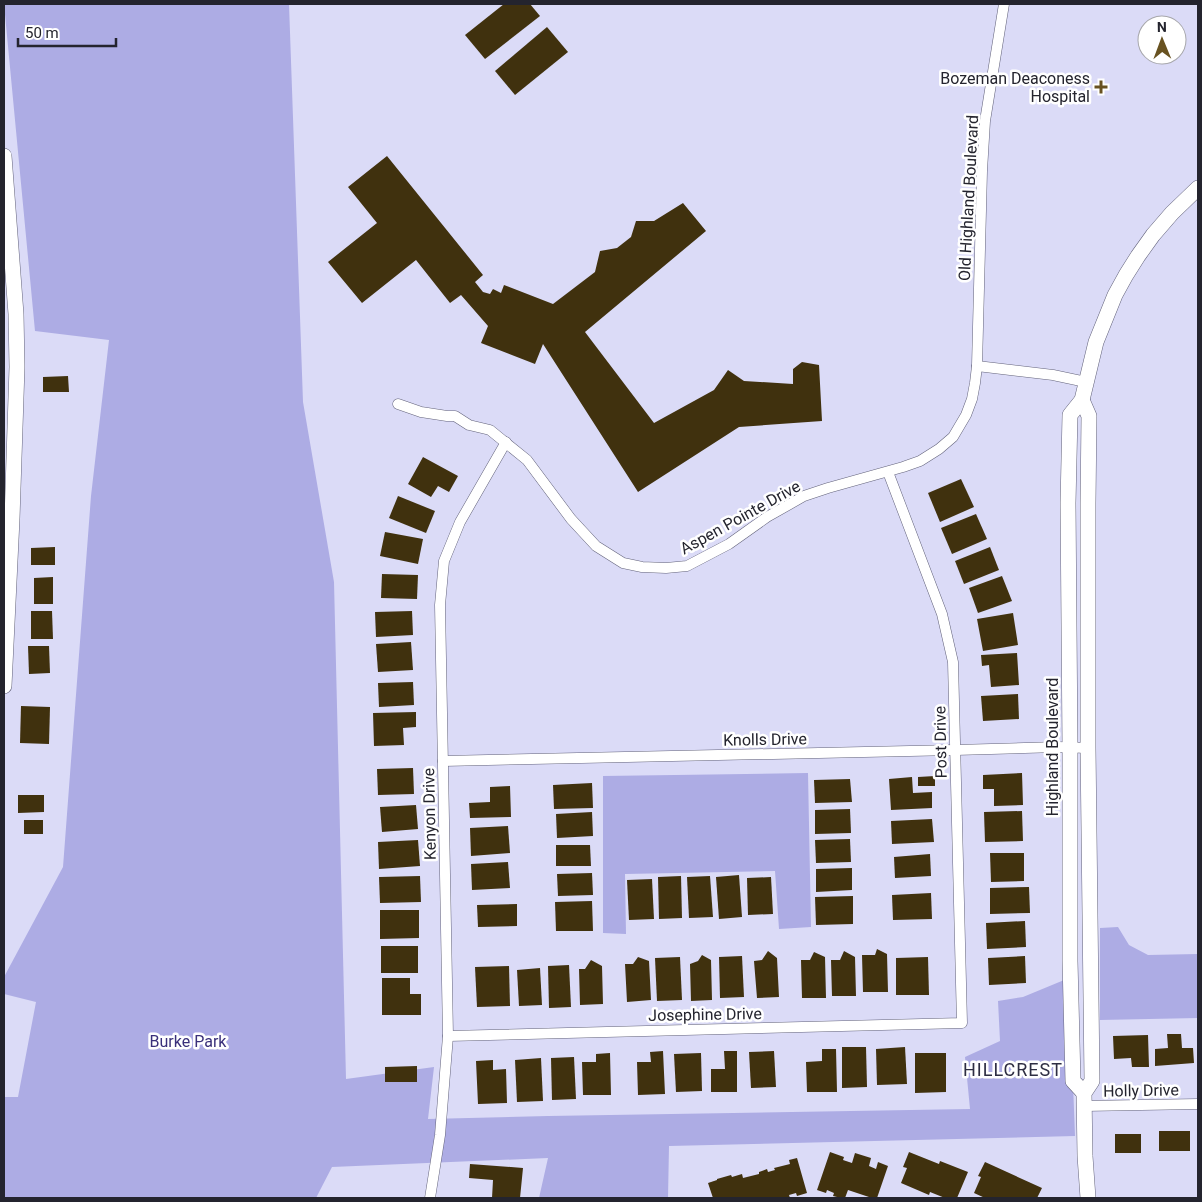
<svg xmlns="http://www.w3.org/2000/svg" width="1202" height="1202" font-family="Roboto,sans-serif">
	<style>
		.green { fill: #adace4 }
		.building { fill: #40310e }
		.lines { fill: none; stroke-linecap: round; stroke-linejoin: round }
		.street-casing { stroke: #63637b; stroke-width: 11 }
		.secondary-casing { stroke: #63637b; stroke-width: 16 }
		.street { stroke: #fff; stroke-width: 10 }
		.secondary { stroke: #fff; stroke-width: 15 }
		.poi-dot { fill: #685221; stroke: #fff; stroke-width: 2 }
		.labels { text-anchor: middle; stroke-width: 5; stroke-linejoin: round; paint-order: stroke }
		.poi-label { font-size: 16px; fill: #24242e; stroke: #fff; text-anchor: end }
		.street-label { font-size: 16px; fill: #24242e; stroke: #fff }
		.park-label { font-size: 16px; fill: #3a307a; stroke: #fff }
		.neighbourhood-label { font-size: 18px; letter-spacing: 1px; fill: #2e2e43; stroke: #fff }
	</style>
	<rect width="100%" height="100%" fill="#dbdbf7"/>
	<g class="green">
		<path d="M4 4H289L303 402 334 582 346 1079 434 1067 428 1119 548 1116 970 1109 965 1057 1000 1041 998 1001 1023 997 1069 978 1075 1136 669 1146 668 1198H539L548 1158 332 1167 316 1198H4V1097H18L36 1002 4 994V977L63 867 91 496 109 340 35 331Z"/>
		<path d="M808 773 811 927 779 929 775 871 625 874 626 934 603 933V776Z"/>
		<path d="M1118 927 1129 945 1148 955 1198 954V1018L1100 1020V928Z"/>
	</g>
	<g class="building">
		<path d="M504 4H530L540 16 485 59 465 35Z"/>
		<path d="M547 27 568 52 515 95 495 71Z"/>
		<path d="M387 156 483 275 475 282 483 292 490 294 493 289 501 293 504 285 553 304 595 272 600 251 617 248 631 237 636 221H654L683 203 706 231 585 332 654 423 714 390 728 370 744 381 793 384V369L802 362 819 365 822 421 739 427 638 492 543 344 535 364 481 343 488 326 461 295 450 303 416 260 362 303 328 262 377 223 348 187Z"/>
		<path d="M68 376 69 392H43V377Z"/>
		<path d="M423 457 458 476 449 492 438 486 431 497 408 484Z"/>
		<path d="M961 479 974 507 940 522 928 493Z"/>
		<path d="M398 496 435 511 426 533 389 518Z"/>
		<path d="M976 514 987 539 952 554 941 528Z"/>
		<path d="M385 532 423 539 418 564 380 556Z"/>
		<path d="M55 547V565H31V548Z"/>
		<path d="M990 547 999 570 964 584 955 561Z"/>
		<path d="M382 574 418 575 417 599 381 598Z"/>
		<path d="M1002 576 1012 601 978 613 969 588Z"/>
		<path d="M53 577V604H34V578Z"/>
		<path d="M31 611H52L53 639H31Z"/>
		<path d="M412 611 413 635 376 637 375 612Z"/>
		<path d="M1013 613 1018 645 983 651 977 619Z"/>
		<path d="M411 642 413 670 378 672 376 644Z"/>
		<path d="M28 646H49L50 673 29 674Z"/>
		<path d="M1017 653 1019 685 991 687 989 665 982 666 981 655Z"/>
		<path d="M413 682 414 705 379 707 378 683Z"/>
		<path d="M1018 694 1019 719 983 721 981 696Z"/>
		<path d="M21 706 50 707 49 744 20 743Z"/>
		<path d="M416 712V727L403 728 404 745 374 746 373 713Z"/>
		<path d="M413 768 414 794 378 795 377 769Z"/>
		<path d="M1022 773 1023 805 994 806V789H983V775Z"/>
		<path d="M935 776V786H918V777Z"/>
		<path d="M912 777 913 793 932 792V808L891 810 889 779Z"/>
		<path d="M850 779 852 802 815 803 814 780Z"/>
		<path d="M592 783 593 808 554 809 553 785Z"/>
		<path d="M510 786 511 817 470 818 469 803 490 802V787Z"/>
		<path d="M18 795H44V812L18 813Z"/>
		<path d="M416 805 418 829 382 832 380 807Z"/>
		<path d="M850 809 851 833 815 834V810Z"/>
		<path d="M1022 811 1023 841 985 842 984 812Z"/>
		<path d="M592 812 593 836 557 838 556 814Z"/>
		<path d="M932 819 934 842 892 844 891 821Z"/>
		<rect x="24" y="820" width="19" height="14"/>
		<path d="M508 826 510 853 471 856 470 828Z"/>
		<path d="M850 839 851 862 816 863 815 840Z"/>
		<path d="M418 840 420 866 379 869 378 842Z"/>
		<path d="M556 845H590L591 866H556Z"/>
		<path d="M990 853H1024V881L991 882Z"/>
		<path d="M930 854 931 876 895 878 894 857Z"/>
		<path d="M508 862 510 888 472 890 471 864Z"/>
		<path d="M852 868V890L816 892V869Z"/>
		<path d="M592 873 593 895 558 896 557 874Z"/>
		<path d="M739 875 742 917 719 919 716 877Z"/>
		<path d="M420 876 421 902 380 903 379 877Z"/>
		<path d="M681 876 682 918 659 919 658 877Z"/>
		<path d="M710 876 713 917 689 918 687 877Z"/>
		<path d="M771 877 773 914 748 915 747 878Z"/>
		<path d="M652 879 654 919 629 920 627 880Z"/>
		<path d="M1029 887 1030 913 990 914V888Z"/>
		<path d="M931 893 932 919 893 920 892 895Z"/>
		<path d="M853 896V924L816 925 815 897Z"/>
		<path d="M592 901 593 931H556L555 902Z"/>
		<path d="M517 904V926L478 927 477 905Z"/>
		<path d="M380 910H419V938L380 939Z"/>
		<path d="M1025 921 1026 947 987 949 986 923Z"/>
		<rect x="381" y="946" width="37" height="27"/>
		<path d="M877 949 887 954 888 992H863L862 955H875Z"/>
		<path d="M768 951 777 958 779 997 757 998 754 961 762 960Z"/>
		<path d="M844 951 855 957 856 996H832L831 960H840Z"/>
		<path d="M814 952 825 957 826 998H802L801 960H810Z"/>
		<path d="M702 955 711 960 712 1000 691 1001 690 964 698 961Z"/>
		<path d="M742 956 744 997 720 998 719 957Z"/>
		<path d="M1025 956 1026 983 989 985 988 958Z"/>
		<path d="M638 957 649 961 651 1000 627 1002 625 964H633Z"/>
		<path d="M680 957 682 1000 657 1001 655 958Z"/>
		<path d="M928 957 929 995H896V958Z"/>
		<path d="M591 960 602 966 603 1004 580 1005 579 969H585Z"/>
		<path d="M569 965 571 1007 549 1008 548 966Z"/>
		<path d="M509 966 510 1006 477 1007 475 967Z"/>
		<path d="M540 968 542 1005 519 1006 517 970Z"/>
		<path d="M382 978H410V994H421V1015H382Z"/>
		<path d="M1167 1034H1181L1182 1048H1193L1194 1063 1155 1066V1049L1168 1048Z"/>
		<path d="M1148 1035 1149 1067H1132L1131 1058 1114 1059 1113 1036Z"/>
		<path d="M842 1047H866L867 1087 842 1088Z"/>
		<path d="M905 1047 907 1084 877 1085 876 1049Z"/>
		<path d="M822 1049H836L837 1092H807L806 1062 822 1061Z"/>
		<path d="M663 1051 665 1094 638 1095 637 1062H651L650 1052Z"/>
		<path d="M724 1051H737V1092H711V1069H725Z"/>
		<path d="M774 1051 776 1087 751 1088 749 1052Z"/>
		<path d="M610 1053 611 1095H583L582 1062H596V1054Z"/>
		<path d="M701 1053 702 1091 676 1092 674 1054Z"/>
		<path d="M915 1053H946V1092L915 1093Z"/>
		<path d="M574 1057 576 1099 552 1100 551 1058Z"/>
		<path d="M541 1058 543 1101 517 1102 515 1060Z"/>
		<path d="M493 1060V1070L506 1069 507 1103 478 1104 476 1061Z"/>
		<path d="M417 1066V1082H385V1067Z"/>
		<rect x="1159" y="1131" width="31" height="20"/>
		<rect x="1115" y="1134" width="26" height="19"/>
		<path d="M830 1152 844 1157 843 1160 852 1163 855 1153 871 1158 869 1166 876 1169 878 1162 888 1166 877 1198H872L848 1190 845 1198H841L833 1196 834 1193 827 1190 826 1193 817 1190Z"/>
		<path d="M909 1152 939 1164 940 1161 968 1172 957 1198H945L930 1192 929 1195 901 1183 907 1168 903 1167Z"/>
		<path d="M797 1158 807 1193 797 1196 796 1193 789 1195 790 1198H713L708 1183 717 1180V1179L731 1175 732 1177 742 1174 743 1178 759 1174V1172L767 1169 768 1172 775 1170 774 1168 790 1164 789 1160Z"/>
		<path d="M985 1162 1042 1188 1037 1198H985L974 1193 981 1177 978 1176Z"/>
		<path d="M470 1164 523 1168 520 1198H492L493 1180 469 1178Z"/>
	</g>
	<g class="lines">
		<g class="street-casing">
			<g id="street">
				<path d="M977 366 1053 375 1086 382"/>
				<path d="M398 404 421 412 447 416H455L469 425 490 430 527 460 571 519 596 546 623 563 642 567 666 568 687 566 729 544 767 517 804 496 828 488 903 467 920 461 939 449 953 437 966 415 972 399 975 383 977 366 982 171 985 121 1004 4"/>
				<path d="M443 761 955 750 1058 747 1088 748"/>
				<path d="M448 1036 962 1023 953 662 942 614 888 472"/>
				<path d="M1084 1106 1198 1104"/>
				<path d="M430 1198 440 1135 448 1036 440 605 444 561 460 522 506 442"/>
			</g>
		</g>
		<g class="secondary-casing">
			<g id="secondary">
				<path d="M4 156 16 314 17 367 12 519 4 686"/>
				<path d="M1082 400 1089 416 1088 503V748L1092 1081 1084 1093 1085 1156 1088 1198"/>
				<path d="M1084 1093 1073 1081 1070 961V747L1068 503 1070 415 1082 400 1096 342 1115 295 1126 275 1138 256 1153 235 1172 213 1198 188"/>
			</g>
		</g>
		<use href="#street" class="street"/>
		<use href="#secondary" class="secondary"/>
	</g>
	<path class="poi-dot" d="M1098.5 79.5h5v5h5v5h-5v5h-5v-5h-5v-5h5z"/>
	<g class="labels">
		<g class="poi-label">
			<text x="1090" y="84">Bozeman Deaconess<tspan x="1090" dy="18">Hospital</tspan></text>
		</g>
		<g class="street-label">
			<text transform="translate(968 198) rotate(-87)" y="6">Old Highland Boulevard</text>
			<text transform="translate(740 517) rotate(-29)" y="6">Aspen Pointe Drive</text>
			<text transform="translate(765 739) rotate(-1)" y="6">Knolls Drive</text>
			<text transform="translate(940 742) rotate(-91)" y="6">Post Drive</text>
			<text transform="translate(1052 747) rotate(-90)" y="6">Highland Boulevard</text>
			<text transform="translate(429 814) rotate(-91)" y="6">Kenyon Drive</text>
			<text transform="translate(705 1014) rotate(-1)" y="6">Josephine Drive</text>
			<text transform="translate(1141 1090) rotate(-1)" y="6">Holly Drive</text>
		</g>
		<g class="park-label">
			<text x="188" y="1047">Burke Park</text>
		</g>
		<g class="neighbourhood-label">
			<text x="1013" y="1076">HILLCREST</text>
		</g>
	</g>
	<rect width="1202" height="1202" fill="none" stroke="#24242e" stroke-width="10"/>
	<g transform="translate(1162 40) rotate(359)"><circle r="24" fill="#ffffff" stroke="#a7a7ab"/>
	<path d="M0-4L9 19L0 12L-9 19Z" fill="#685221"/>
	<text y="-8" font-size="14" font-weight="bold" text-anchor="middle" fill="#24242e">N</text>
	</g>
	<path d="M18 38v8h98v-8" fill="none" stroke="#24242e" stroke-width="2.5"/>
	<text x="25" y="38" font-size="15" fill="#24242e" stroke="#ffffff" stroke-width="4" paint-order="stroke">50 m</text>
</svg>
